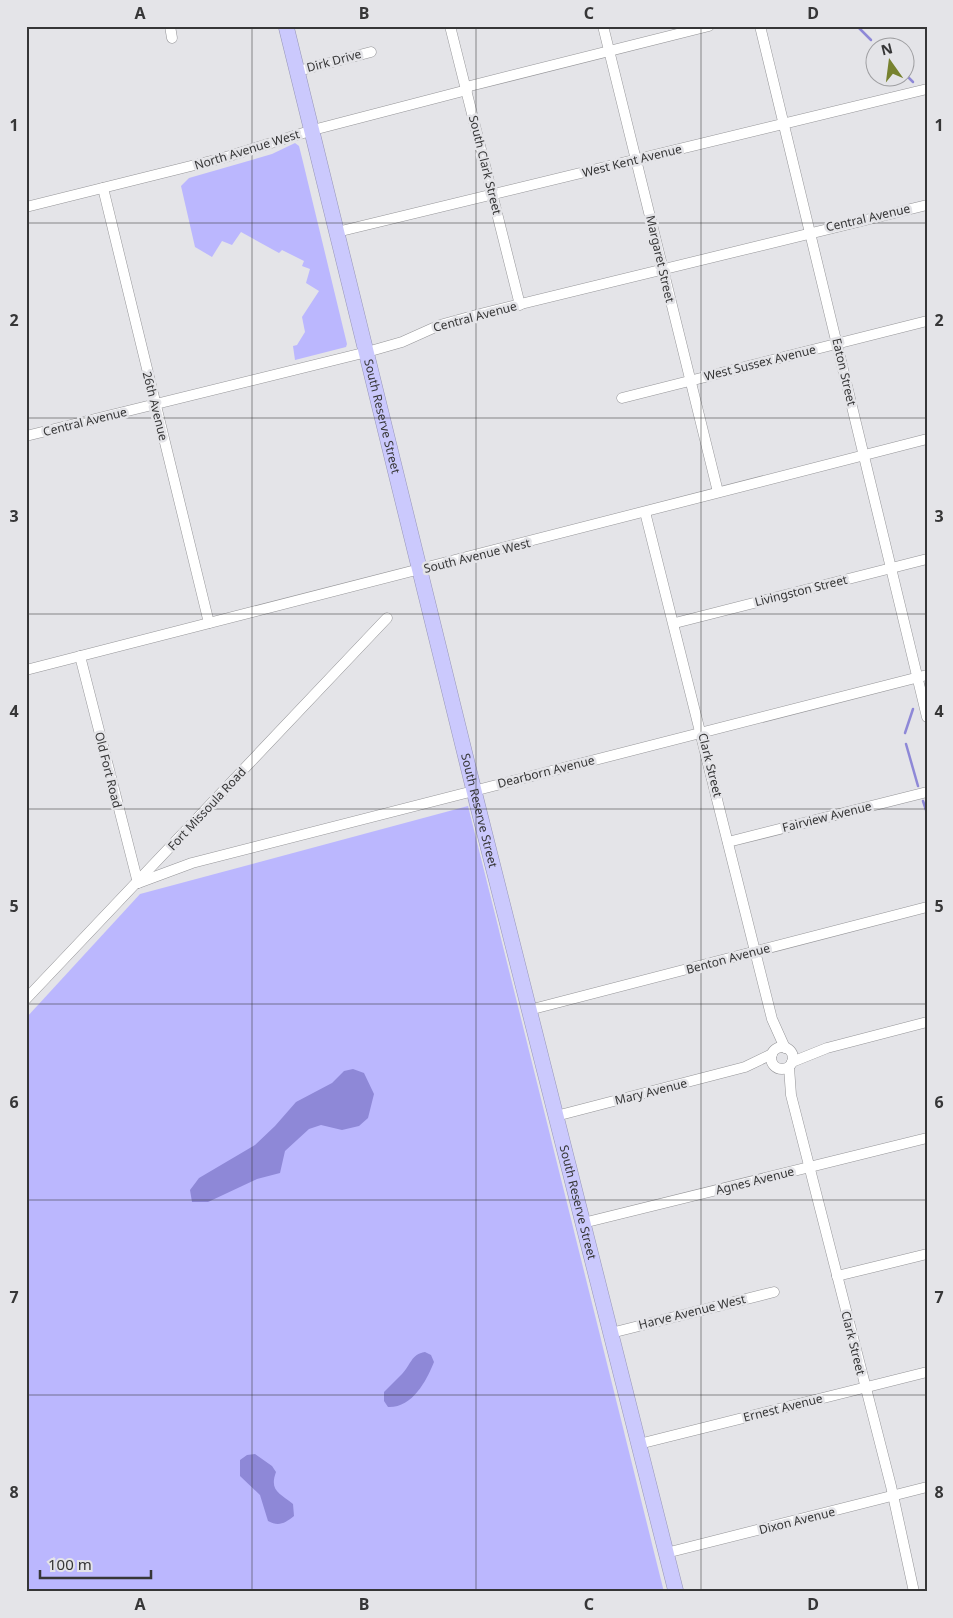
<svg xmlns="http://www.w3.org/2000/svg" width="953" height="1618" font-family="'Noto Sans',sans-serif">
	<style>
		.green { fill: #bbb7fe }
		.water { fill: #8e88d7 }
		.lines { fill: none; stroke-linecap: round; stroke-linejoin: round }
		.stream { stroke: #8e88d7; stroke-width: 2.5 }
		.minor-casing { stroke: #959598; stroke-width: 11 }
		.highway-casing { stroke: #9796b8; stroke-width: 16 }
		.minor { stroke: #fff; stroke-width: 10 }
		.highway { stroke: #cbc9fd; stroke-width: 15 }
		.grid { fill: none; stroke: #363637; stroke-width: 1; stroke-opacity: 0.55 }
		.labels { text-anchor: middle; stroke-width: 5; stroke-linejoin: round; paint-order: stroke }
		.street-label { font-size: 12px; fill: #363637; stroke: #e4e4e8 }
		.neatline { fill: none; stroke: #363637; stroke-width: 2 }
		.grid-label { font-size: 16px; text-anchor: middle; font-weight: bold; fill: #363637 }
	</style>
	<rect width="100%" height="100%" fill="#e4e4e8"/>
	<g class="green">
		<path d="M295 143 299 146 303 162 347 344 346 347 295 360 293 346 297 345 305 332 302 317 319 291 306 283 310 269 302 266 304 261 282 250 279 253 241 232 232 245 222 241 212 257 195 247 181 186 189 178 272 154Z"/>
		<path d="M468 806 664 1592H26V1018L140 894Z"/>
	</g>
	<g class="water">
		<path d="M353 1069 364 1073 374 1094 368 1118 359 1126 342 1130 321 1125 309 1129 285 1151 280 1173 257 1179 208 1202H192L190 1190 199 1178 255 1145 275 1126 296 1102 332 1083 344 1071Z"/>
		<path d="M425 1352 431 1355 434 1362C426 1382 412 1408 388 1407L384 1401V1392C390 1386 396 1380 402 1374 411 1365 411 1354 425 1352Z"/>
		<path d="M255 1454 272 1466 276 1472C269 1491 280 1493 293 1504L294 1516C285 1523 279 1527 268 1521L260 1495 240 1476V1460L247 1455Z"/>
	</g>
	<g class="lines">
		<g class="stream">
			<path d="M857 26 871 40"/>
			<path d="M877 46 878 48"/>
			<path d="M906 75 913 82"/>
			<path d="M905 733 913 709"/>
			<path d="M906 744 918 786"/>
			<path d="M923 801 927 813"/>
		</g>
		<g class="minor-casing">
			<g id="minor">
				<path d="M170 26 172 38"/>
				<path d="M450 26 520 305"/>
				<path d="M603 26 718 492"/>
				<path d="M760 26 927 717"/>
				<path d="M298 71 371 52"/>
				<path d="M466 87 709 26"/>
				<path d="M103 188 209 623"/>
				<path d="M26 207 223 158 313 130 467 90"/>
				<path d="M337 232 927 89"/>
				<path d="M622 398 927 321"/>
				<path d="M26 436 367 352 402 342 440 325 480 314 927 205"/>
				<path d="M645 512 772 1019 785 1048"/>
				<path d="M675 623 927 559"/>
				<path d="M80 656 138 883"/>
				<path d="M26 670 927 439"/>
				<path d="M728 842 927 792"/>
				<path d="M138 883 192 863 927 675"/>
				<path d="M26 999 387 618"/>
				<path d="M529 1010 927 907"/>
				<circle cx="782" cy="1058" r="11"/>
				<path d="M792 1062 827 1048 927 1022"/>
				<path d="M789 1067 791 1095 891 1486 914 1592"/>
				<path d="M556 1116 745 1067 772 1054"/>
				<path d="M583 1223 927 1138"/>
				<path d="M837 1276 927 1254"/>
				<path d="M611 1333 774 1292"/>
				<path d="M639 1444 927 1372"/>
				<path d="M666 1553 927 1487"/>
			</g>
		</g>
		<g class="highway-casing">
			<g id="highway">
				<path id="s1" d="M286 26 477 803 676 1592"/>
			</g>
		</g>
		<use href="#minor" class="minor"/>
		<use href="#highway" class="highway"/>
	</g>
	<path class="grid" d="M252 26V1592M476 26V1592M701 26V1592M26 223H927M26 418H927M26 614H927M26 809H927M26 1004H927M26 1200H927M26 1395H927"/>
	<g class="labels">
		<g class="street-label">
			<text transform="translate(334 61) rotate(-15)" y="4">Dirk Drive</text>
			<text transform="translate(247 150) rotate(-17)" y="4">North Avenue West</text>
			<text transform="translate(632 161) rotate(-14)" y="4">West Kent Avenue</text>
			<text transform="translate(485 165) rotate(76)" y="4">South Clark Street</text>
			<text transform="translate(868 218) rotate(-13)" y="4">Central Avenue</text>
			<text transform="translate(660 259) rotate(77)" y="4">Margaret Street</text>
			<text transform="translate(475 317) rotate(-15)" y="4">Central Avenue</text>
			<text transform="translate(760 363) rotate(-14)" y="4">West Sussex Avenue</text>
			<text transform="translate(844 372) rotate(77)" y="4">Eaton Street</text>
			<text transform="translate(155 406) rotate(76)" y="4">26th Avenue</text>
			<text dy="4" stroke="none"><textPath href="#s1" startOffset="402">South Reserve Street</textPath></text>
			<text transform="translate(85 422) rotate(-14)" y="4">Central Avenue</text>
			<text transform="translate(477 556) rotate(-14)" y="4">South Avenue West</text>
			<text transform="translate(801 591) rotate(-14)" y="4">Livingston Street</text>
			<text transform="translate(710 765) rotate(76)" y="4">Clark Street</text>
			<text transform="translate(108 770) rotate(76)" y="4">Old Fort Road</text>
			<text transform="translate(546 772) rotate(-14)" y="4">Dearborn Avenue</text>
			<text transform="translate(207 809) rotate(-47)" y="4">Fort Missoula Road</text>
			<text dy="4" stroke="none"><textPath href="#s1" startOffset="808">South Reserve Street</textPath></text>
			<text transform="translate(827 817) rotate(-14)" y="4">Fairview Avenue</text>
			<text transform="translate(728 959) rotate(-15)" y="4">Benton Avenue</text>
			<text transform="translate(651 1092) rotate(-14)" y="4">Mary Avenue</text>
			<text transform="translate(755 1181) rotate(-14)" y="4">Agnes Avenue</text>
			<text dy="4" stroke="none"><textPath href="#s1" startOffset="1212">South Reserve Street</textPath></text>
			<text transform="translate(692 1312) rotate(-14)" y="4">Harve Avenue West</text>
			<text transform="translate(853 1343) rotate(76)" y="4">Clark Street</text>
			<text transform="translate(783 1408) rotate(-14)" y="4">Ernest Avenue</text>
			<text transform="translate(797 1521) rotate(-14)" y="4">Dixon Avenue</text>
		</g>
	</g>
	<rect width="953" height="1618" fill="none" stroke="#e4e4e8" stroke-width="55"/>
	<g transform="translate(890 62) rotate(346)"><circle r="24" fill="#e4e4e8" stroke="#9e9ea1"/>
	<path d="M0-4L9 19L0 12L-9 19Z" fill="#77822f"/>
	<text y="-8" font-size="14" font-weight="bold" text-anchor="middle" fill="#363637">N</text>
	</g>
	<path d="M40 1570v8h111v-8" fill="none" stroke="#363637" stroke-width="2.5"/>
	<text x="48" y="1570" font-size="15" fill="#363637" stroke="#e4e4e8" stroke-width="4" paint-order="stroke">100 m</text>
	<rect x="28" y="28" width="898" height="1562" class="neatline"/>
	<g class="grid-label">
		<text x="140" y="19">A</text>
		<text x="364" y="19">B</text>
		<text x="589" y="19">C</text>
		<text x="813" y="19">D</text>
		<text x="14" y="131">1</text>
		<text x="939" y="131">1</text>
		<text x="14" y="326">2</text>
		<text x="939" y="326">2</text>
		<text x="14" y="522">3</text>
		<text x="939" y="522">3</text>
		<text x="14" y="717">4</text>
		<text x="939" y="717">4</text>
		<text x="14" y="912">5</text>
		<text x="939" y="912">5</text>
		<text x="14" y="1108">6</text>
		<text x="939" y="1108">6</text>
		<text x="14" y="1303">7</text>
		<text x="939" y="1303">7</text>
		<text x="14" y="1498">8</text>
		<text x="939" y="1498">8</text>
		<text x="140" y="1610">A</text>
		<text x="364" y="1610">B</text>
		<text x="589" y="1610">C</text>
		<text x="813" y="1610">D</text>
	</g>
</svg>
